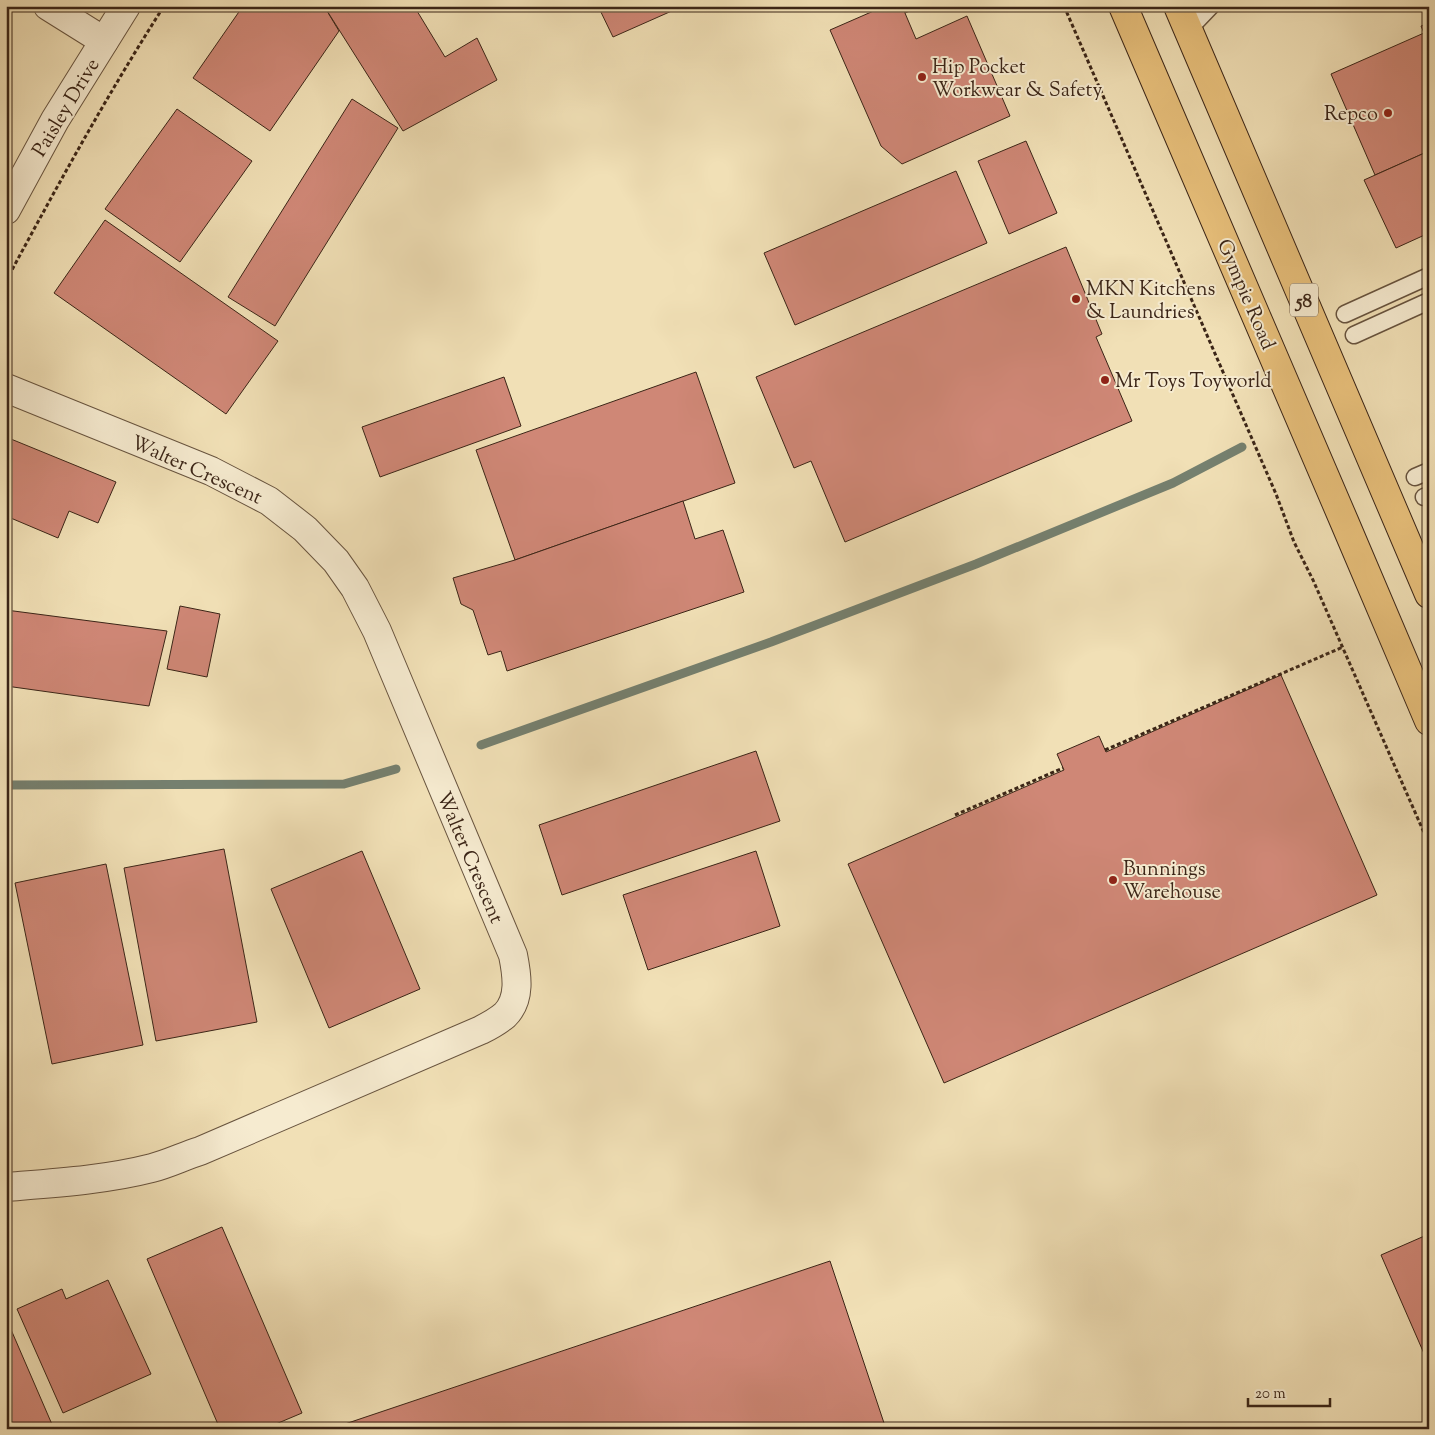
<svg xmlns="http://www.w3.org/2000/svg" width="1435" height="1435" font-family="'Sorts Mill Goudy',serif">
	<style>
		.lines { fill: none; stroke-linecap: round; stroke-linejoin: round }
		.stream { stroke: #75806f; stroke-width: 9 }
		.building { fill: #cf8776; stroke: #3b2517 }
		.service-casing { stroke: #68543f; stroke-width: 19 }
		.minor-casing { stroke: #68543f; stroke-width: 30 }
		.trunk-casing { stroke: #3b2517; stroke-width: 30 }
		.path { stroke: #3b2517; stroke-width: 3; stroke-dasharray: 4 2.5; stroke-linecap: butt }
		.service { stroke: #f6ebd0; stroke-width: 16 }
		.minor { stroke: #f6ebd0; stroke-width: 28 }
		.trunk { stroke: #e8c07b; stroke-width: 28 }
		.poi-dot { fill: #8f2418; stroke: #f6ebd0; stroke-width: 2 }
		.labels { text-anchor: middle; stroke-width: 4; stroke-linejoin: round; paint-order: stroke }
		.shield { fill: #f6ebd0; stroke: #73604e; stroke-width: 1 }
		.shield-label { font-size: 19px; font-weight: bold; fill: #3b2517 }
		.poi-label { font-size: 20px; fill: #3b2517; stroke: #f6ebd0; text-anchor: start }
		.street-label { font-size: 20px; fill: #3b2517; stroke: #f6ebd0 }
	</style>
	<rect width="100%" height="100%" fill="#f1e0b6"/>
	<filter id="stains"><feTurbulence type="fractalNoise" baseFrequency=".004" numOctaves="4"/><feColorMatrix values="0 0 0 0 .2 0 0 0 0 .09 0 0 0 0 .02 0 0 0 .5 -.17"/></filter>
	<radialGradient id="worn" r=".72"><stop offset=".6" stop-color="#630" stop-opacity="0"/><stop offset="1" stop-color="#630" stop-opacity=".3"/></radialGradient>
	<g class="lines">
		<g class="stream">
			<path d="M481 745 771 642 976 564 1173 483 1242 447"/>
			<path d="M6 785 344 784 396 769"/>
		</g>
	</g>
	<g class="building">
		<path d="M243 6H324L339 31 270 131 193 78Z"/>
		<path d="M324 6H414L445 57 477 38 497 80 403 131Z"/>
		<path d="M598 6H683L613 37Z"/>
		<path d="M885 6H902L916 39 967 16 1010 116 902 164 881 146 830 30Z"/>
		<path d="M902 6H922L905 13Z"/>
		<path d="M1429 23V151L1375 175 1331 74 1424 33 1421 26Z"/>
		<path d="M352 99 398 128 275 326 228 297Z"/>
		<path d="M177 109 252 161 180 262 105 209Z"/>
		<path d="M1026 141 1057 213 1009 234 978 161Z"/>
		<path d="M1429 151V233L1396 248 1364 180Z"/>
		<path d="M956 171 987 243 795 325 764 253Z"/>
		<path d="M105 220 278 341 226 414 54 293Z"/>
		<path d="M1066 247 1102 334 1096 337 1132 421 845 542 811 461 794 468 756 377Z"/>
		<path d="M696 372 735 483 515 560 476 450Z"/>
		<path d="M504 377 521 426 380 477 362 427Z"/>
		<path d="M6 437 116 482 98 523 69 511 58 538 6 516Z"/>
		<path d="M683 501 695 539 723 530 744 592 507 671 501 651 488 655 473 610 461 604 453 578 515 560Z"/>
		<path d="M180 606 220 614 207 677 167 669Z"/>
		<path d="M6 610 167 631 149 706 6 686Z"/>
		<path d="M1281 675 1377 895 944 1083 848 864 1064 770 1057 754 1099 736 1106 752Z"/>
		<path d="M756 751 780 821 562 895 539 825Z"/>
		<path d="M224 849 257 1022 156 1041 124 868Z"/>
		<path d="M362 851 420 989 329 1028 271 889Z"/>
		<path d="M756 851 780 926 648 970 623 895Z"/>
		<path d="M106 864 143 1045 52 1064 15 883Z"/>
		<path d="M222 1227 302 1413 264 1429H220L147 1259Z"/>
		<path d="M1429 1234V1365L1381 1255Z"/>
		<path d="M830 1261 886 1429H330Z"/>
		<path d="M108 1280 151 1374 63 1413 17 1309 62 1289 66 1299Z"/>
		<path d="M6 1318 54 1429H6Z"/>
	</g>
	<g class="lines">
		<g class="service-casing">
			<g id="service">
				<path d="M1188 30 1211 6"/>
				<path d="M1345 314 1429 276"/>
				<path d="M1354 335 1429 301"/>
				<path d="M1415 477 1429 471"/>
				<path d="M1424 497 1429 495"/>
			</g>
		</g>
		<g class="minor-casing">
			<g id="minor">
				<path d="M48 6 104 41"/>
				<path d="M6 210 55 120 126 6"/>
				<path d="M6 388 211 471 269 501 305 529 336 561 355 588 377 631 513 955C517 975 521 999 505 1015 498 1021 489 1026 481 1030L200 1151C184 1156 168 1164 152 1168 105 1180 55 1183 6 1187"/>
			</g>
		</g>
		<g class="trunk-casing">
			<g id="trunk">
				<path d="M1123 6 1344 521 1429 721"/>
				<path d="M1178 6 1429 594"/>
			</g>
		</g>
		<g class="path">
			<path d="M1064 6 1276 494 1294 542 1313 580 1429 844"/>
			<path d="M6 281C56 188 107 95 164 6"/>
			<path d="M1105 750 1343 647"/>
			<path d="M955 815 1063 768"/>
		</g>
		<use href="#service" class="service"/>
		<use href="#minor" class="minor"/>
		<use href="#trunk" class="trunk"/>
	</g>
	<g class="poi-dot">
		<circle cx="922" cy="77" r="5"/>
		<circle cx="1388" cy="113" r="5"/>
		<circle cx="1076" cy="299" r="5"/>
		<circle cx="1105" cy="380" r="5"/>
		<circle cx="1113" cy="880" r="5"/>
	</g>
	<g class="labels">
		<rect class="shield" x="1290" y="283.5" width="28" height="33" rx="4"/>
		<g class="shield-label">
			<text x="1304" y="307">58</text>
		</g>
		<g class="poi-label">
			<text x="932" y="73">Hip Pocket<tspan x="932" dy="23">Workwear &amp; Safety</tspan></text>
			<text x="1378" y="120" text-anchor="end">Repco</text>
			<text x="1086" y="295">MKN Kitchens<tspan x="1086" dy="23">&amp; Laundries</tspan></text>
			<text x="1115" y="387">Mr Toys Toyworld</text>
			<text x="1123" y="875">Bunnings<tspan x="1123" dy="23">Warehouse</tspan></text>
		</g>
		<g class="street-label">
			<text transform="translate(65 107) rotate(-59)" y="7">Paisley Drive</text>
			<text transform="translate(1247 294) rotate(67)" y="7">Gympie Road</text>
			<text transform="translate(197 469) rotate(24)" y="7">Walter Crescent</text>
			<text transform="translate(471 857) rotate(67)" y="7">Walter Crescent</text>
		</g>
	</g>
	<rect width="1435" height="1435" fill="none" stroke="#f1e0b6" stroke-width="25"/>
	<rect x="8" y="8" width="1420" height="1420" fill="none" stroke="#3b2517" stroke-width="2.5"/>
	<rect x="12" y="12" width="1410" height="1410" fill="none" stroke="#3b2517"/>
	<path d="M1248 1398v8h82v-8" fill="none" stroke="#3b2517" stroke-width="2.5"/>
	<text x="1255" y="1398" font-size="15" fill="#3b2517" stroke="#f6ebd0" stroke-width="4" paint-order="stroke">20 m</text>
	<rect width="100%" height="100%" filter="url(#stains)"/>
	<rect width="100%" height="100%" fill="url(#worn)"/>
</svg>
